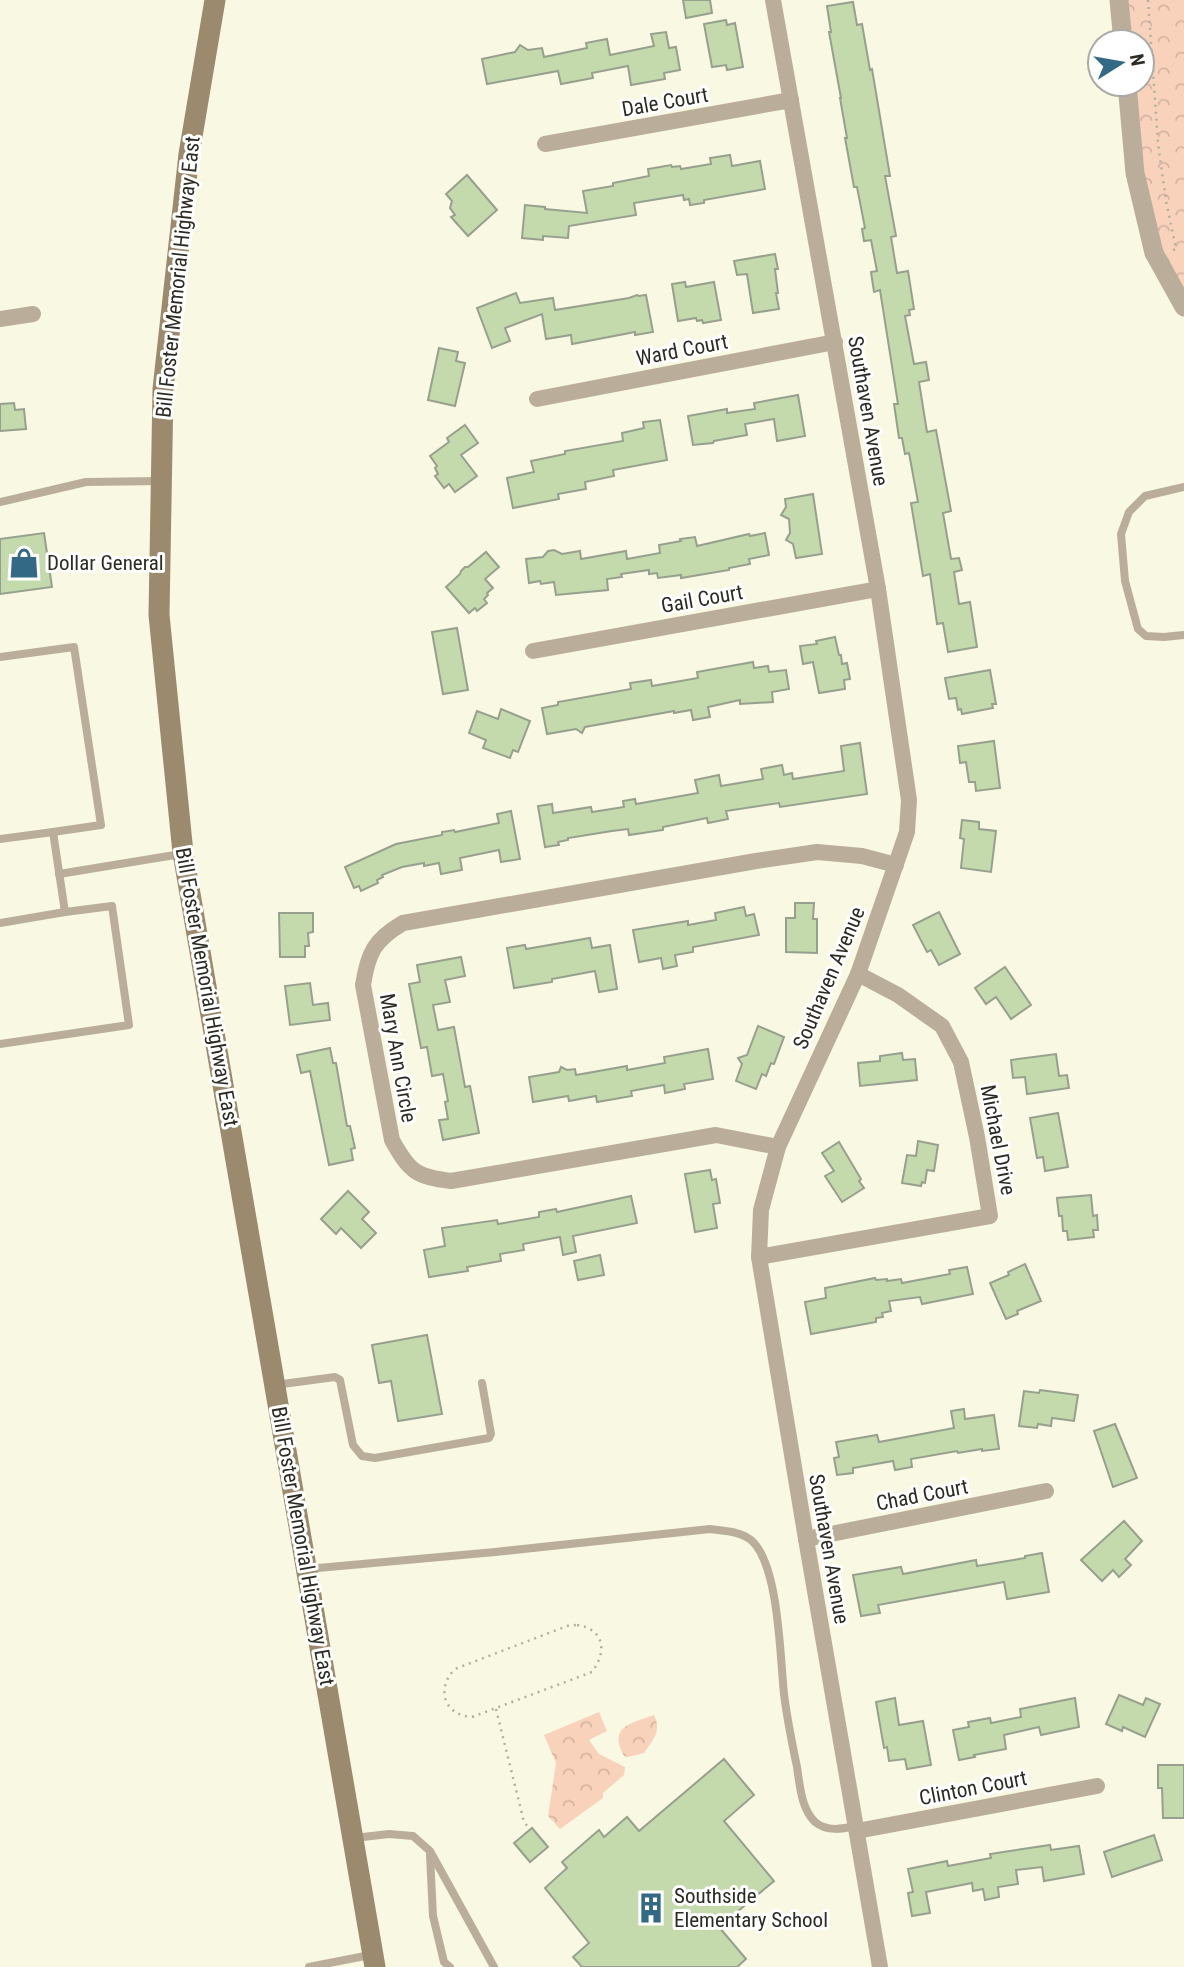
<svg xmlns="http://www.w3.org/2000/svg" width="1184" height="1967" font-family="'Roboto Condensed',sans-serif">
	<style>
		.park { fill: url(#park-crowns) }
		.building { fill: #c4daad; stroke: #97a08e; stroke-width: 2 }
		.lines { fill: none; stroke-linecap: round; stroke-linejoin: round }
		.path { stroke: #b1b09f; stroke-width: 2.5; stroke-dasharray: 2 5; stroke-linecap: butt }
		.service { stroke: #baae9b; stroke-width: 8 }
		.minor { stroke: #baae9b; stroke-width: 16 }
		.tertiary { stroke: #baae9b; stroke-width: 19 }
		.secondary { stroke: #9c8a6f; stroke-width: 21 }
		.labels { text-anchor: middle; stroke-width: 6; stroke-linejoin: round; paint-order: stroke }
		.street-label { font-size: 21px; fill: #2c2b23; stroke: #fff }
		.poi-label { font-size: 21px; fill: #2c2b23; stroke: #fff; text-anchor: start }
	</style>
	<defs>
		<pattern id="park-crowns" width="20" height="18" patternUnits="userSpaceOnUse" patternTransform="scale(1.75)"><rect width="20" height="18" fill="#f9d2bb"/><path d="M2 6a3 3 0 1 1 6 0M12 15a3 3 0 1 1 6 0" fill="none" stroke="#d6b4a0"/></pattern>
	</defs>
	<rect width="100%" height="100%" fill="#f9f8e2"/>
	<g class="park">
		<path d="M1128 0H1184V294L1171 271 1157 236 1147 196 1135 84H1142V42H1131Z"/>
		<path d="M599 1712 607 1731 589 1740 599 1754 625 1767 624 1775 603 1793V1798L560 1829 548 1816 556 1763 544 1735Z"/>
		<path d="M654 1715C662 1731 653 1740 644 1753L628 1757 624 1756C608 1726 630 1724 654 1715Z"/>
	</g>
	<g class="building">
		<path d="M683 0H710L712 13 686 18Z"/>
		<path d="M853 2 857 25 862 24 870 70 872 69 890 176H885L896 236 891 237 897 273 908 271 914 309 909 310 910 315 905 316 914 364 926 362 929 380 919 382 927 432 936 430 951 511 943 513 951 559 959 558 962 570 954 572 959 604 970 602 977 647 948 652 943 623 937 624 930 574 923 576 911 503 918 502 909 453 905 454 902 438H899L894 404H898L880 290 874 292 871 272 877 271 871 240 864 241 862 229 865 228 857 187H854L845 138H847L840 98H841L829 32H831L827 6Z"/>
		<path d="M726 20 727 25 735 23 743 67 727 70 726 65 712 67 704 24Z"/>
		<path d="M666 32 669 48 676 47 680 70 664 73 665 79 631 85 628 66 592 73 593 78 561 84 558 71 487 84 482 59 515 52 520 45 528 50 542 48 544 57 587 48 586 43 607 39 610 55 654 46 651 34Z"/>
		<path d="M730 155 732 166 760 161 765 189 704 200V203L690 205 689 199 684 200 683 195 634 203 636 215 569 226 568 238 543 236V240L522 238 525 205 545 207V209L587 213 583 191 613 186V183L649 176 648 169 671 165 672 167 680 166 681 169 711 164 710 158Z"/>
		<path d="M467 175 497 210 468 236 451 217 455 215 450 208 452 201 446 194Z"/>
		<path d="M775 254 778 269H775L778 293H776L779 309 753 313 747 274 737 275 734 261Z"/>
		<path d="M685 282 686 287 714 282 721 320 703 323 702 320 697 321 696 318 678 321 672 284Z"/>
		<path d="M516 293 520 303 553 298 555 310 629 298 637 295 639 296 646 295 653 332 635 335V332L572 344 571 335 546 339 542 314 505 328 510 341 492 348 477 308Z"/>
		<path d="M439 348 458 352 456 361 465 363 455 406 428 400Z"/>
		<path d="M798 395 805 436 777 441 774 419 745 424 747 435 714 441 713 443 693 445 688 416 727 409V413L755 409 754 403Z"/>
		<path d="M14 403 15 410 24 409 26 429 0 431V404Z"/>
		<path d="M660 420 667 460 613 470 614 476 585 482 586 489 558 494 559 499 513 508 507 478 534 472 531 461 565 454V451L623 441 622 433 644 428 643 422Z"/>
		<path d="M465 425 478 443 461 455 477 476 455 492 449 484 444 488 435 476 438 474 435 468 437 466 430 456 449 442 447 438Z"/>
		<path d="M813 494 822 554 796 558 793 544 786 540 790 533 789 519 781 515 786 507 785 499Z"/>
		<path d="M44 533 52 587 0 594V539Z"/>
		<path d="M765 533 769 555 749 559 750 564 729 568V570L681 578V575L658 578 657 573 649 574V570L621 574 622 577 607 579 608 590 556 595 554 582 541 584 540 581 529 583 526 559 543 557 548 551 554 550 562 554 580 551 581 559 626 551 627 559 660 553 659 545 681 541 680 539 695 537 697 546 749 534 750 536Z"/>
		<path d="M486 552 499 567 485 579 493 588 487 593 488 595 484 599 487 603 477 611 475 608 469 613 446 587 460 574 461 571 465 567H468Z"/>
		<path d="M457 628 468 690 443 694 432 632Z"/>
		<path d="M835 637 839 655H841L842 664 847 663 850 679 844 680 845 689 819 693 813 662 803 664 800 646 817 644 816 641Z"/>
		<path d="M753 662 754 668 768 666 769 672 786 670 789 689 772 692 773 702 740 704V700L708 707 710 717 693 720 691 710 674 713V711L585 727 582 733 576 729 547 734 542 708 558 705V702L631 689 630 683 651 680 652 686 698 678 697 672Z"/>
		<path d="M990 670 996 704H992L993 708 962 714 961 709 958 710 956 698 949 699 945 678Z"/>
		<path d="M501 709 530 721 518 752 513 750 510 758 483 748 486 740 469 733 477 711 498 719Z"/>
		<path d="M994 741 1000 788 976 791 975 782H969L966 762 960 763 958 746Z"/>
		<path d="M860 743 867 794 780 807 779 803 726 811 728 819 708 823 707 818 663 827V830L629 835 628 829 612 831 568 838V840L558 842 559 845 545 847 538 806 552 804 553 813 591 807 592 812 624 807 623 801 635 799 636 804 698 793 695 780 719 775 721 786 763 779 761 769 782 765 784 775 792 773 793 779 844 771 841 746Z"/>
		<path d="M511 811 520 859 501 862 499 850 460 858 462 870 441 874 439 863 424 866V863L402 867 382 875 383 877 377 880 378 883 361 891 359 886 354 888 345 867 396 844 442 835V832L454 830 455 832 499 823 497 814Z"/>
		<path d="M962 820 979 822V829L996 831 991 872 961 868 964 839 960 838Z"/>
		<path d="M795 903H814L813 919H817V953L786 952V918H795Z"/>
		<path d="M744 907 746 916 754 914 759 935 693 947V952L675 955 677 966 663 969 661 958 639 962 633 930 688 921V925L716 920 715 913Z"/>
		<path d="M939 912 960 954 939 965 931 950 927 952 913 925Z"/>
		<path d="M279 913H313V932L308 933 309 946H305V957H280Z"/>
		<path d="M590 938 592 948 610 945 617 989 599 992 595 971 552 979V982L514 988 507 948 525 945 526 949Z"/>
		<path d="M461 957 465 976 445 980 450 1002 433 1005 438 1030 454 1027 465 1087 470 1086 479 1133 443 1140 439 1120 448 1119 445 1102 448 1101 443 1074 432 1076 427 1047 421 1048 409 984 420 982 417 965Z"/>
		<path d="M1005 967 1031 1005 1011 1019 996 997 986 1004 975 988Z"/>
		<path d="M310 983 313 1005 328 1003 330 1020 290 1025 285 986Z"/>
		<path d="M758 1026 784 1037 774 1064 771 1063 766 1076 762 1074 756 1089 736 1081 742 1064 738 1058 747 1055Z"/>
		<path d="M330 1048 333 1063H336L347 1126H350L355 1148 351 1149 353 1160 329 1165 310 1071 301 1073 297 1055Z"/>
		<path d="M708 1049 713 1079 684 1084 685 1089 665 1093 664 1085 631 1091 632 1096 597 1102 596 1096 569 1101 568 1096 533 1102 529 1077 559 1072 561 1067 567 1070 575 1069 576 1075 627 1066V1070L665 1063 664 1057Z"/>
		<path d="M902 1053 903 1060 915 1059 917 1080 860 1086 858 1063 880 1061V1056Z"/>
		<path d="M1056 1054 1059 1076 1067 1075 1069 1088 1027 1094 1025 1077 1013 1078 1011 1060Z"/>
		<path d="M1058 1113 1068 1167 1045 1171 1043 1157 1037 1158 1030 1118Z"/>
		<path d="M918 1141 938 1145 934 1171 927 1170 925 1183 922 1182 921 1186 902 1183 907 1155 916 1156Z"/>
		<path d="M839 1142 861 1179 859 1181 864 1188 842 1202 825 1176 834 1171 822 1153Z"/>
		<path d="M710 1170 712 1180 716 1179 720 1203 713 1204 717 1228 695 1232 685 1174Z"/>
		<path d="M348 1191 369 1212 362 1219 376 1233 361 1248 341 1228 336 1234 321 1219Z"/>
		<path d="M1091 1195 1093 1216 1097 1215 1098 1230H1093L1094 1237 1068 1240 1067 1231H1063L1062 1216H1059L1057 1198Z"/>
		<path d="M631 1196 637 1223 573 1236 576 1252 563 1255 560 1237 523 1244 524 1250 500 1254 501 1261 467 1267 468 1271 429 1277 424 1250 445 1246 442 1228 497 1220 498 1224 539 1217V1212L556 1209 557 1212Z"/>
		<path d="M600 1255 604 1275 578 1280 574 1261Z"/>
		<path d="M1025 1264 1041 1301 1017 1311 1018 1314 1006 1319 990 1283 1009 1275 1008 1272Z"/>
		<path d="M967 1267 973 1294 922 1304 920 1297 889 1301 891 1311 882 1313 883 1317 876 1318V1322L811 1334 805 1302 826 1298 825 1288 875 1278 876 1280 887 1279V1281L901 1279 902 1283 950 1274 949 1270Z"/>
		<path d="M427 1335 442 1414 398 1421 391 1381 379 1383 372 1345Z"/>
		<path d="M1040 1390 1078 1395 1074 1421 1052 1418 1051 1426 1038 1424 1037 1428 1019 1426 1024 1391 1039 1393Z"/>
		<path d="M964 1409 965 1419 994 1415 999 1449 982 1451V1449L958 1453 957 1451 911 1459 912 1467 895 1470 893 1461 853 1468V1473L837 1475 834 1458 839 1457 836 1442 877 1435 879 1442 954 1428 951 1411Z"/>
		<path d="M1115 1424 1137 1478 1113 1487 1094 1431Z"/>
		<path d="M1124 1521 1142 1541 1125 1559 1131 1565 1119 1577 1113 1570 1102 1581 1081 1560Z"/>
		<path d="M1042 1553 1049 1592 1007 1599 1004 1582 878 1605 880 1613 861 1616 853 1575 901 1567 903 1574 976 1560 977 1566 1025 1558V1556Z"/>
		<path d="M1119 1695 1143 1705 1146 1698 1160 1704 1145 1737 1123 1727 1122 1731 1106 1724Z"/>
		<path d="M895 1698 899 1725 923 1721 931 1765 907 1769 905 1759 889 1761 887 1747 884 1748 876 1702Z"/>
		<path d="M1075 1698 1079 1727 1041 1735 1039 1727 1004 1735 1006 1749 974 1755 975 1757 959 1760 953 1730 969 1727 968 1722 990 1718 991 1723 1021 1717 1020 1709Z"/>
		<path d="M724 1759 754 1795 724 1821 774 1881 719 1927 746 1959 737 1967H582L573 1957 589 1943 545 1888 567 1868 562 1862 599 1830 604 1837 627 1817 639 1831Z"/>
		<path d="M1158 1765H1184V1818H1163L1162 1788H1158Z"/>
		<path d="M532 1828 548 1847 530 1862 514 1843Z"/>
		<path d="M1154 1835 1162 1860 1112 1877 1104 1852Z"/>
		<path d="M1050 1845 1051 1850 1079 1846 1084 1874 1044 1881 1042 1867 1016 1870 1018 1884 998 1887 999 1897 985 1900 983 1889 973 1891 972 1883 926 1892 930 1913 912 1916 908 1893 913 1892 908 1869 947 1861 948 1866 991 1858 990 1854Z"/>
	</g>
	<g class="lines">
		<g class="path">
			<path d="M1148 0 1158 143 1166 201 1176 249 1171 251"/>
			<path d="M577 1625C605 1629 607 1652 592 1672L472 1717C443 1715 436 1688 455 1669L567 1626Z"/>
			<path d="M496 1709 524 1822 530 1829"/>
		</g>
		<g class="service">
			<path d="M1184 487 1145 496 1129 512 1121 534 1125 581 1138 629 1146 636 1164 637 1184 635"/>
			<path d="M0 502 86 482 161 481"/>
			<path d="M0 657 74 647 101 825 53 832 65 912 112 906 129 1025 0 1044"/>
			<path d="M0 839 53 832"/>
			<path d="M59 874 181 854"/>
			<path d="M0 923 65 912"/>
			<path d="M275 1385 335 1377 340 1380 353 1445 362 1456 375 1458 489 1438 491 1434 482 1383"/>
			<path d="M307 1569 495 1552 710 1529C724 1531 740 1531 751 1540 779 1564 780 1657 784 1694 787 1719 792 1743 797 1767 800 1786 801 1808 815 1822 827 1832 842 1829 856 1826"/>
			<path d="M354 1838 389 1834 413 1836 430 1851 494 1967"/>
			<path d="M430 1855 433 1916 444 1962 450 1967"/>
			<path d="M309 1967 370 1955"/>
		</g>
		<g class="minor">
			<path d="M773 0 878 589 909 800 907 832 858 974 778 1147 761 1210 759 1257 806 1539 880 1967"/>
			<path d="M545 144 791 100"/>
			<path d="M0 319 33 314"/>
			<path d="M537 399 835 342"/>
			<path d="M533 651 878 589"/>
			<path d="M778 1147 716 1135 451 1181C416 1177 409 1171 392 1140L363 985C368 953 374 940 403 923L756 861 817 852 862 856 896 865"/>
			<path d="M759 1257 990 1216 977 1137 961 1062 942 1026 898 995 858 974"/>
			<path d="M806 1539 1046 1491"/>
			<path d="M857 1831 1097 1786"/>
		</g>
		<g class="tertiary">
			<path d="M1119 0 1123 42"/>
			<path d="M1127 84 1135 173 1154 253 1184 307"/>
		</g>
		<path class="secondary" d="M215 0 189 154 163 389 159 615 183 853 375 1967"/>
	</g>
	<defs>
		<g id="shop-bare" transform="scale(2.415)"><path d="M-5-2.5h2.3a2.7 3.5 0 0 1 5.4 0H5L5.5 6h-11ZM-1.5-2.5h3a1.5 2.3 0 0 0-3 0Z" fill="#336984" stroke="#fff" stroke-width="2.5" paint-order="stroke"/></g>
		<g id="building-bare" transform="scale(2.415)"><path d="M-4-6H4V6H1V3H-1V6H-4ZM-2.5-4.3h1.7v1.8h-1.7ZM.8-4.3h1.7v1.8H.8ZM-2.5-1h1.7V.8h-1.7ZM.8-1h1.7V.8H.8Z" fill="#336984" stroke="#fff" stroke-width="2.5" paint-order="stroke"/></g>
	</defs>
	<g fill-rule="evenodd">
		<use href="#shop-bare" x="24" y="563"/>
		<use href="#building-bare" x="651" y="1908"/>
	</g>
	<g class="labels">
		<g class="street-label">
			<text transform="translate(665 102) rotate(-10)" y="7">Dale Court</text>
			<text transform="translate(178 277) rotate(-84)" y="7">Bill Foster Memorial Highway East</text>
			<text transform="translate(682 350) rotate(-11)" y="7">Ward Court</text>
			<text transform="translate(868 411) rotate(80)" y="7">Southaven Avenue</text>
			<text transform="translate(702 599) rotate(-10)" y="7">Gail Court</text>
			<text transform="translate(829 978) rotate(-67)" y="7">Southaven Avenue</text>
			<text transform="translate(207 987) rotate(80)" y="7">Bill Foster Memorial Highway East</text>
			<text transform="translate(398 1058) rotate(80)" y="7">Mary Ann Circle</text>
			<text transform="translate(998 1140) rotate(79)" y="7">Michael Drive</text>
			<text transform="translate(922 1495) rotate(-11)" y="7">Chad Court</text>
			<text transform="translate(303 1546) rotate(80)" y="7">Bill Foster Memorial Highway East</text>
			<text transform="translate(829 1549) rotate(80)" y="7">Southaven Avenue</text>
			<text transform="translate(973 1788) rotate(-11)" y="7">Clinton Court</text>
		</g>
		<g class="poi-label">
			<text x="47" y="570">Dollar General</text>
			<text x="674" y="1903">Southside<tspan x="674" dy="24">Elementary School</tspan></text>
		</g>
	</g>
	<g transform="translate(1121 63) rotate(79)"><circle r="33" fill="#ffffff" stroke="#abaaa7" stroke-width="2"/>
	<path d="M0-5L12 26L0 18L-12 26Z" fill="#336984"/>
	<text y="-10" font-size="19" font-weight="bold" text-anchor="middle" fill="#2c2b23">N</text>
	</g>
</svg>
